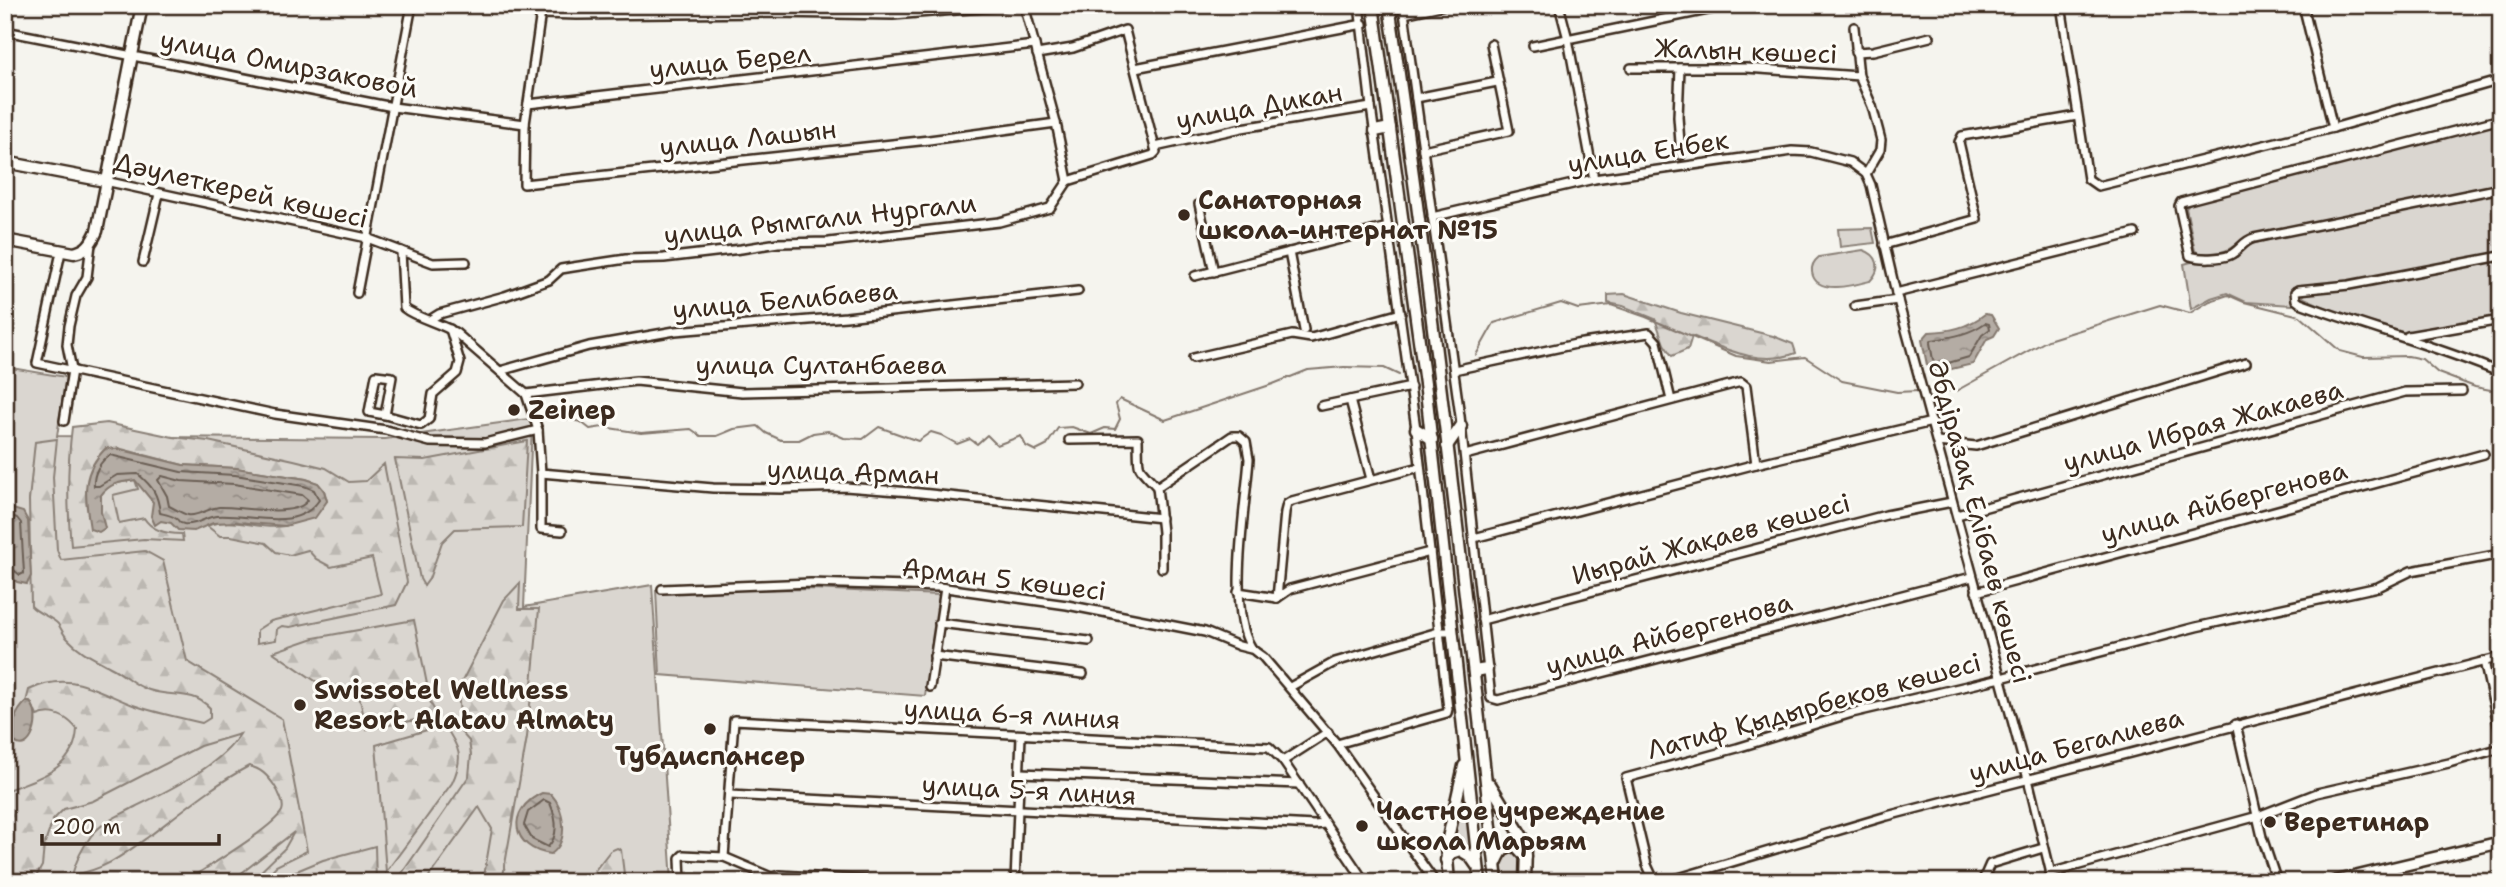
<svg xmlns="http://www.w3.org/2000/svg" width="2506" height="887" font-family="'Shantell Sans',sans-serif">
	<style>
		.green { fill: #dad6d0; stroke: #8a8077; stroke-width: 2 }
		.forest { fill: url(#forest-firs); stroke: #8a8077; stroke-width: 2 }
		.water { fill: url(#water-ripples); stroke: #84786e; stroke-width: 2 }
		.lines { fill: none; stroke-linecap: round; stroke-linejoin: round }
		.shore { stroke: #6b5e54; stroke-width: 2 }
		.stream { stroke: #84786e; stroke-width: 2 }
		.minor-casing { stroke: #3b2a1e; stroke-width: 12 }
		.major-casing { stroke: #3b2a1e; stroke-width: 15 }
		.minor { stroke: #fdfcf7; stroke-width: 7 }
		.major { stroke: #fdfcf7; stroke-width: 10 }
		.poi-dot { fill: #3b2a1e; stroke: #fdfcf7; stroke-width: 2.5 }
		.labels { text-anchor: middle; stroke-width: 6; stroke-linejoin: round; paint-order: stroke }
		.street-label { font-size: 26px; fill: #3b2a1e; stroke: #fdfcf7 }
		.poi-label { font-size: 26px; font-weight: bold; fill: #3b2a1e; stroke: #fdfcf7; text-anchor: start }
	</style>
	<defs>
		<pattern id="forest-firs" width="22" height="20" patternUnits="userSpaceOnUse" patternTransform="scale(1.75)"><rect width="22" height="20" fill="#dad6d0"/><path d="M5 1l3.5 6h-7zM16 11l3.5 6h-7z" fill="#bcb8b2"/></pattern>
		<pattern id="water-ripples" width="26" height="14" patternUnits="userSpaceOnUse" patternTransform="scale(1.75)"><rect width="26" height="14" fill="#b4aca4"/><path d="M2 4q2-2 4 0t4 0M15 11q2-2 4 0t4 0" fill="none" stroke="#948c85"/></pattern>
	</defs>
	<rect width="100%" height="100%" fill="#f5f4ee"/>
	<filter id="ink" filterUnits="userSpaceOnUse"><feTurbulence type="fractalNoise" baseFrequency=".0143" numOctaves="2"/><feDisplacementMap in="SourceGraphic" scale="14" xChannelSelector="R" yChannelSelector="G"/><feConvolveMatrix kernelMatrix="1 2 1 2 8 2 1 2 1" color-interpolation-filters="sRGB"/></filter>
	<g filter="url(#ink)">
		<g class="green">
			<path d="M2501 123V184L2251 235C2232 243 2235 252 2211 253 2204 254 2201 254 2195 251L2186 208 2190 204Z"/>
			<path d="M2501 192V252L2368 279 2293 287 2292 305 2246 302 2227 293 2211 298 2191 309 2184 264 2198 260 2237 257 2248 245 2283 236Z"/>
			<path d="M1872 228 1875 243 1840 247 1838 229Z"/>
			<path d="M1863 250C1879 255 1882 269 1870 281 1855 285 1815 296 1812 272 1811 265 1814 261 1819 257Z"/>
			<path d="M2501 260V316L2406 333 2338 313 2302 297 2305 294 2364 286Z"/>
			<path d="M5 367 66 377 57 436 385 439 528 419 532 426 524 607 652 585 672 882H5Z"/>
			<path d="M812 589 940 595 925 696 660 675 656 590Z"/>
			<path d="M1465 786 1473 853C1465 844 1456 843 1447 851L1452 827Z"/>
			<path d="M1514 849 1521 858V882H1503L1501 865 1505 852Z"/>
		</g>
		<g class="forest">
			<path d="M1624 294 1681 313 1773 336 1793 344 1796 353C1761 367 1725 349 1692 336L1688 349 1672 356 1664 344 1655 319 1623 306 1608 303V295Z"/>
			<path d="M107 423 173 437 208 441 294 460 326 468 349 482 366 481 384 464 407 582 396 605 290 627 282 626 277 629 276 640 257 643V630L271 621 381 594 372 558 331 567 316 559 308 550 290 555 276 552 266 543 231 536H220L207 526C232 515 259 531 284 526 295 524 316 508 327 501L324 490 318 483 306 479 236 468 183 465 118 448 98 456 101 512V495C110 483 120 482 135 480L138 489 113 495 119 523 144 518C152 531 168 534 182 534L183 541 144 539 71 546C67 505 67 467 72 427Z"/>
			<path d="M57 439 53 477 57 550 61 560 145 551 163 561 187 661 282 719 307 851 276 866 261 882H250L285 848 294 832 230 882H185C205 868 272 829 282 811 285 804 278 791 274 785 267 775 261 769 249 766 213 785 181 812 148 837 122 856 104 870 72 875 76 861 82 848 91 836 102 822 120 815 135 807 169 790 220 766 240 734L200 746 93 801 64 809 53 820 44 846 42 866 33 882H5V857L13 850H5V794L10 789C41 777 75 768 77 729 67 717 53 709 37 716L32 704 26 702 29 690C70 670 94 690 133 705 155 713 179 717 202 723L210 718V708C192 689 172 698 149 690 135 686 125 675 112 668 94 658 81 653 67 638 63 634 61 628 58 624 50 616 38 614 31 606L29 500 35 442Z"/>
			<path d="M527 441 522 527 455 529 442 542 429 579 424 586 420 579 395 459 425 460Z"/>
			<path d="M520 583 519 609H539L527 737 502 882H483L492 829 479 807 425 882H396L469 776 471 755 469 741 461 732 458 689 504 600Z"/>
			<path d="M414 620 431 704 438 716 367 729 359 696 333 693 273 652 314 638Z"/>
			<path d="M444 725C460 748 464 757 452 783L386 872 376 745Z"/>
			<path d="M375 846 376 882H270L323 860Z"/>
			<path d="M617 848 621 850 625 882H586L610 851Z"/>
		</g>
		<g class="water">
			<path d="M1985 314 1991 315 1999 328 1994 336 1987 339 1973 364 1939 372 1927 365 1922 340 1929 332C1950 331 1967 328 1985 314Z"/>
			<path d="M106 448 118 449 183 465 236 468 306 479 318 483 324 491 327 501 315 518 285 526 236 522 213 523 194 531 178 530 171 523 161 521 155 525 151 516 153 502 135 480C120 482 110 483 101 495V512L105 528 99 532 90 529C85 496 80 473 106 448Z"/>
			<path d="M6 507 23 512 28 521 31 576 27 584 17 582 8 574 5 550Z"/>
			<path d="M26 702H30C43 716 31 757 13 741 9 728 16 711 26 702Z"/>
			<path d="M542 793 551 794C564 808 570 841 551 854 511 849 505 810 542 793Z"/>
		</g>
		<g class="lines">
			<g class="shore">
				<path d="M1985 323 1989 324 1990 329 1982 335 1969 357 1941 365 1933 360 1930 343 1932 340C1951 337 1968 335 1985 323Z"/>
				<path d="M110 455 181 472 235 475 304 486 314 490 319 500C297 533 250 513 216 516 205 517 196 526 184 524 176 522 182 522 175 518 171 515 164 514 160 513 158 494 153 487 138 474L117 475 99 486H94C93 474 100 461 110 455Z"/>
				<path d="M162 476 181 481 234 484 302 495 308 500C296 519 240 506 219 507 209 508 197 517 188 515 182 514 174 508 169 506L167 496 158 480Z"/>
				<path d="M5 514 17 518 21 523 24 573 20 575 11 568 5 567"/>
				<path d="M544 800 550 803C556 817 560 834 548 847L532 839 524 825 528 812Z"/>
			</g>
			<g class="stream">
				<path d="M1476 355 1494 323 1561 303 1578 309 1611 305 1646 317 1736 356 1771 361 1805 357 1842 381 1897 392 1918 391"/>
				<path d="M1928 391H1956L2048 340 2160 305 2190 313 2210 301 2228 295 2244 302 2300 316 2340 351 2363 357 2408 356 2422 359 2438 373 2475 387 2501 392"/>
				<path d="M542 414 581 422 590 429 603 427 641 433 691 429 701 436H717L734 429 758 426 766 433 781 440H799L813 433 828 431 844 438 863 439 879 427 918 441 931 432 941 435 957 444 970 439 977 444 987 435 997 445 1021 436 1026 446 1036 451 1046 446 1058 428 1072 427 1091 434 1105 428 1115 429 1120 419 1116 404 1120 399 1165 420 1273 384 1308 370 1344 367 1384 368 1399 375"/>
			</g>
			<g class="minor-casing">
				<g id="minor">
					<path d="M499 5 541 14 577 15 775 13 893 15 1020 5"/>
					<path d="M542 5 525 124 524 184 929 140 1056 123"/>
					<path d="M1024 5 1056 123 1068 181"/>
					<path d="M1403 5 1460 416 1491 698 1498 700 1972 577"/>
					<path d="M1559 5 1568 39 1594 179"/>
					<path d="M2061 5 2088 179 2098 186 2333 128 2501 80"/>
					<path d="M2303 5 2333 128"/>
					<path d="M1404 14 1445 5"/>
					<path d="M1854 27 1859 76 1872 106 1881 140 1880 150 1866 174"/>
					<path d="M5 31 393 107 525 124"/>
					<path d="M1533 46 1732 5"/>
					<path d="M1855 52 1873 51 1930 37"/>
					<path d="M1037 54 1073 48 1125 30 1156 152 1153 155 1068 181"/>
					<path d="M1135 68 1363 24"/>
					<path d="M1631 68H1746L1859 76"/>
					<path d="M1680 68 1678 117 1681 155"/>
					<path d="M1416 98 1497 82"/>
					<path d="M528 104 1035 45"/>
					<path d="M2501 119 2181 202 2179 206 2190 256C2199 259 2221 259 2230 255 2240 250 2243 241 2254 238L2501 188"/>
					<path d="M1155 147 1242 128 1371 107"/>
					<path d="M1423 150 1509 131 1491 44"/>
					<path d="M105 181 367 238 433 263 466 262"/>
					<path d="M1199 204 1214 272"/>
					<path d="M1432 217 1594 179 1792 151 1811 152 1850 162 1866 174 1871 185 1896 293 2028 779 2053 882"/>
					<path d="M1884 245 1977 219 1959 142 1962 136 2077 116"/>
					<path d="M401 251 404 308C416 318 441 323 456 333L526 394 538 430 541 473 713 488 781 489 845 487 911 492 1161 518"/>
					<path d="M61 252 37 363 275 414 386 430 430 442 485 443 538 430"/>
					<path d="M1289 252 1304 330"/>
					<path d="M2501 256 2349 285 2298 290 2295 292 2296 300 2300 303C2367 328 2435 345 2501 373"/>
					<path d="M143 262 159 194"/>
					<path d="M1195 276 1388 227"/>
					<path d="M357 293 412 5"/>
					<path d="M1896 293 2135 233"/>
					<path d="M1855 306 1898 300"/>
					<path d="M431 319 439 314 505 296 549 280 561 269 573 267 626 259 664 258 741 249 778 243 829 242 999 222 1050 208 1068 181"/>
					<path d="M2408 336 2501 320"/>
					<path d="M1193 358 1292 335 1311 338 1401 313"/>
					<path d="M1454 370 1576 344 1649 333 1657 342 1671 400"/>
					<path d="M500 371 589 346 675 331 846 317 1078 291"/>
					<path d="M526 394 636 381 742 392 1075 383"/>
					<path d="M1350 400 1371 479"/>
					<path d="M1321 406 1411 387"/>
					<path d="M385 415 369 412 376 375 392 377 385 415 421 425 429 419 433 394 457 373 460 362 450 329"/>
					<path d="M64 421 72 370 67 345 69 326 76 296 87 277 91 244"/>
					<path d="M1069 440 1138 439C1139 473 1135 463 1157 487L1162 532V568"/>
					<path d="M1937 442 1976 446 2246 363"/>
					<path d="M1465 455 1741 382 1746 386 1756 464"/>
					<path d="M541 473V529L562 531"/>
					<path d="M1157 487 1232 436H1239L1246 442 1249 459C1246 504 1227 609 1251 647 1253 651 1259 654 1263 657L1337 744 1435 882"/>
					<path d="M1957 515 2405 392 2462 391"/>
					<path d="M1474 538 1756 464 1932 422"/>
					<path d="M662 589 811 583 939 587 1067 605 1205 632 1239 646 1251 649"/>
					<path d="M1238 592 1277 598"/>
					<path d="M1976 592 2484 454"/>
					<path d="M1277 598 1285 512 1287 504 1292 501 1420 467"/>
					<path d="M1277 598 1290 589 1430 552"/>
					<path d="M1482 620 1886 515 1952 502"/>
					<path d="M939 623 1089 641"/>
					<path d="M934 656 1083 674"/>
					<path d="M2484 661 2501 738"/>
					<path d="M930 687 945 588"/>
					<path d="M1290 687 1335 662 1438 632H1451"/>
					<path d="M2236 724 2262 837 2277 882"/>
					<path d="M1337 744 1447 713 1448 709 1416 429 1371 107 1359 5"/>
					<path d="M1283 761 1328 732"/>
					<path d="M1020 773 1299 784"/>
					<path d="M730 795 1314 825 1325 824"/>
					<path d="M724 857 734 720 1269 747 1283 761 1365 882"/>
					<path d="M2050 873 2258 816 2317 793 2449 763 2501 748"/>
					<path d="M771 877 780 875 903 882"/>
					<path d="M681 882 680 858 683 855 724 857 771 877 774 882"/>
					<path d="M1015 882 1021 736"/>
					<path d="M1655 882 1647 865 1626 778 1737 748 1852 713 2001 678 2196 627 2378 587 2411 571 2501 554"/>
					<path d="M1665 882 1887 816 2501 657"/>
					<path d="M1978 882 1983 880 1990 864 2043 848"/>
				</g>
			</g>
			<g class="major-casing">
				<g id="major">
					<path d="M1373 5 1426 391 1480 882"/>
					<path d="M1389 5C1432 296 1465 589 1497 882"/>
					<path d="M1375 131 1390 128"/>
					<path d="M5 162 105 181"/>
					<path d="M5 240 74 253C87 250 91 244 97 231L142 5"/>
					<path d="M1416 429 1432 439"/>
					<path d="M1447 446 1461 426"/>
					<path d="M1474 671 1487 669"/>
					<path d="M1490 784 1523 838 1526 847 1525 882"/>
					<path d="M1446 860 1451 853 1460 850 1470 856 1477 866"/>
					<path d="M1496 863C1501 853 1503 845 1516 846L1526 857"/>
					<path d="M1449 882 1446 847 1464 766"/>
					<path d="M2333 882 2501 842"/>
				</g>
			</g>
			<use href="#minor" class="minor"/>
			<use href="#major" class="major"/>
		</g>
	</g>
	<g class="poi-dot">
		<circle cx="1184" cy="215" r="7"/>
		<circle cx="514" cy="410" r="7"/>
		<circle cx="300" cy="705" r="7"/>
		<circle cx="710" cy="729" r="7"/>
		<circle cx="2270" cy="822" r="7"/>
		<circle cx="1362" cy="826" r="7"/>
	</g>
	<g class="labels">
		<g class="street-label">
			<text transform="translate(1746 51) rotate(2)" y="9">Жалын көшесі</text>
			<text transform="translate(730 61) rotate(-6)" y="9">улица Берел</text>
			<text transform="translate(289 64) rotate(11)" y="9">улица Омирзаковой</text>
			<text transform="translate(1259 106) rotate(-10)" y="9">улица Дикан</text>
			<text transform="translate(748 138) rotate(-6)" y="9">улица Лашын</text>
			<text transform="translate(1648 152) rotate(-9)" y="9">улица Енбек</text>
			<text transform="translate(241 190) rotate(13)" y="9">Дәулеткерей көшесі</text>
			<text transform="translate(820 219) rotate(-6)" y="9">улица Рымгали Нургали</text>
			<text transform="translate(785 300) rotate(-5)" y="9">улица Белибаева</text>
			<text x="821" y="374">улица Султанбаева</text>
			<text transform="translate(2203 426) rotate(-15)" y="9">улица Ибрая Жакаева</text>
			<text transform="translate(853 472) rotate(2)" y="9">улица Арман</text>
			<text transform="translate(2224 502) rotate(-15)" y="9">улица Айбергенова</text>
			<text transform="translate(1980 522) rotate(75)" y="9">Әбдіразақ Елібаев көшесі</text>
			<text transform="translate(1711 539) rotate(-15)" y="9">Иырай Жақаев көшесі</text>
			<text transform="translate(1004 579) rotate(7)" y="9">Арман 5 көшесі</text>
			<text transform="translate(1669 634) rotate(-15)" y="9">улица Айбергенова</text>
			<text transform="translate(1814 706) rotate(-15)" y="9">Латиф Қыдырбеков көшесі</text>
			<text transform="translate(1012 714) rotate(3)" y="9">улица 6-я линия</text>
			<text transform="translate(2076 745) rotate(-15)" y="9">улица Бегалиева</text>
			<text transform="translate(1029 790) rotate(3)" y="9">улица 5-я линия</text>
		</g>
		<g class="poi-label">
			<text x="1198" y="209">Санаторная<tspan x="1198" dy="30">школа-интернат №15</tspan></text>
			<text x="528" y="419">Zeinep</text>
			<text x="314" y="699">Swissotel Wellness<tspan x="314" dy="30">Resort Alatau Almaty</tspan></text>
			<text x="710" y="765" text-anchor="middle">Тубдиспансер</text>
			<text x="1376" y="820">Частное учреждение<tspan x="1376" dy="30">школа Марьям</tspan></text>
			<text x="2284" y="831">Веретинар</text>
		</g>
	</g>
	<rect width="2506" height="887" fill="none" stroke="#fdfcf7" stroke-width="28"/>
	<rect x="14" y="14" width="2478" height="859" fill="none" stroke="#3b2a1e" stroke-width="2.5" filter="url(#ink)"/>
	<path d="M42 834v10h177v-10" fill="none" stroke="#3b2a1e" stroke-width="3.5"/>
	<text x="52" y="834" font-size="21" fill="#3b2a1e" stroke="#fdfcf7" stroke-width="5" paint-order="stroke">200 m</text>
</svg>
